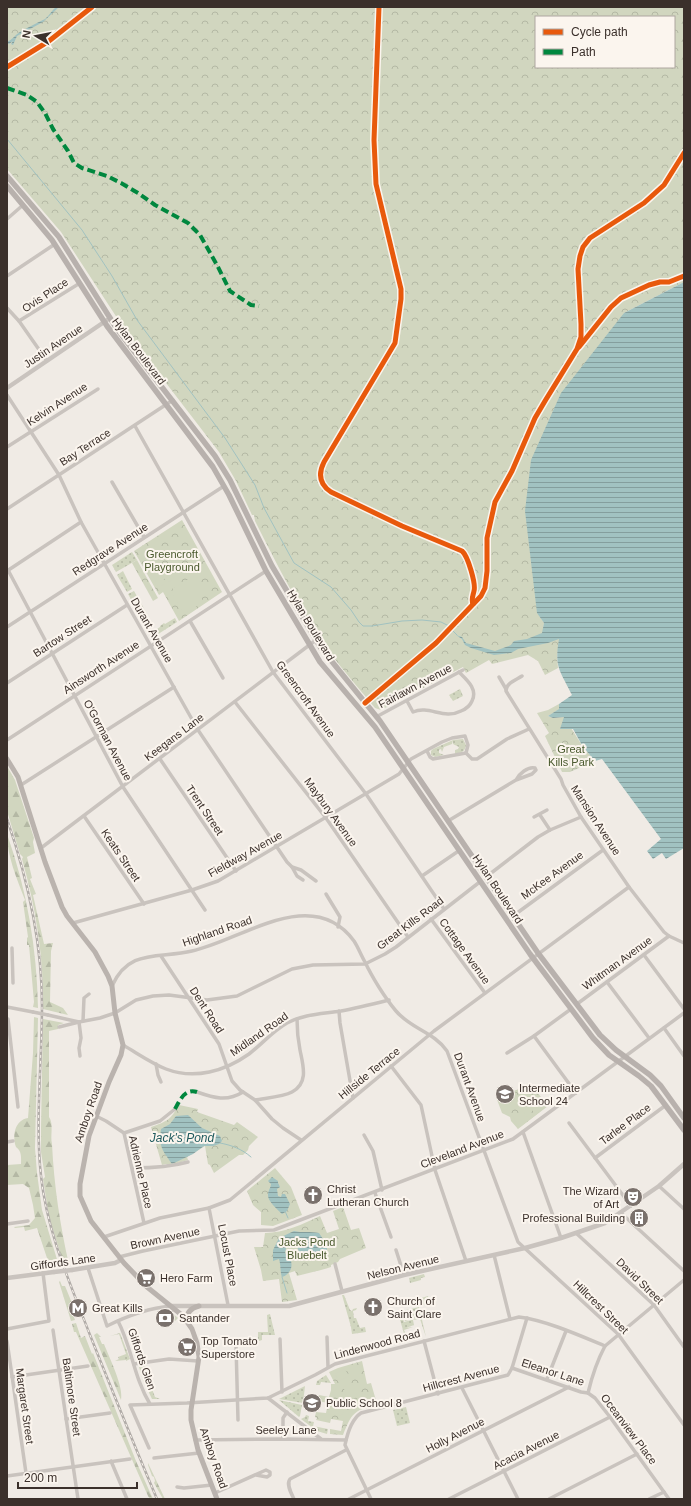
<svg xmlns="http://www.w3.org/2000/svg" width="691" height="1506" font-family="Arial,sans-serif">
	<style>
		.grass { fill: url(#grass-dots) }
		.forest { fill: url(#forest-firs) }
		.park { fill: url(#park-crowns); fill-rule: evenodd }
		.pitch { fill: #d1d6bf; fill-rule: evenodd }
		.water { fill: url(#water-rules) }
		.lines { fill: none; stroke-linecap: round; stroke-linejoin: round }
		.stream { stroke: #a1c2c1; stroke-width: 1 }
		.minor { stroke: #c9c3be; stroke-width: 3.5 }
		.tertiary { stroke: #c9c3be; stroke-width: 4.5 }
		.secondary { stroke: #bab3ae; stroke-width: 5 }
		.primary { stroke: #b8b1ad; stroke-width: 5.5 }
		.rail-casing { stroke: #b1aca8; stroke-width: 2.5 }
		.rail { stroke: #fbf5ee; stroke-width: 1; stroke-dasharray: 3; stroke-linecap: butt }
		.minor-bridge { stroke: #c9c3be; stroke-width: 3.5 }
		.tertiary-bridge { stroke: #c9c3be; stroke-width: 4.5 }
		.quiet { stroke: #00873e; stroke-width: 4; stroke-dasharray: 8 4; stroke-linecap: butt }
		.cycleway-casing { stroke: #fbf5ee; stroke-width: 8 }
		.cycleway { stroke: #e8590c; stroke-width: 5 }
		.labels { text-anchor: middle; stroke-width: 4; stroke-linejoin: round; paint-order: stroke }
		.street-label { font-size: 11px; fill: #3b302b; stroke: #fbf5ee }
		.park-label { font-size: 11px; fill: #4a5a2e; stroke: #fbf5ee }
		.poi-label { font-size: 11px; fill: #3b302b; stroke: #fbf5ee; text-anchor: start }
		.water-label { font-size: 12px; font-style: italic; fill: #1f5a5e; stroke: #fbf5ee }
	</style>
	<defs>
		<pattern id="grass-dots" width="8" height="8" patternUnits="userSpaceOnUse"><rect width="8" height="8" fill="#d1d6bf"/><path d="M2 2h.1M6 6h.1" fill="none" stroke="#b4b8a4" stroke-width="1.8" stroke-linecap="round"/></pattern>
		<pattern id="forest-firs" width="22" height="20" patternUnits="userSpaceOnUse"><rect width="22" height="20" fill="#d1d6bf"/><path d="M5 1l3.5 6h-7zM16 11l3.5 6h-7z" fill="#b4b8a4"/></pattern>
		<pattern id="park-crowns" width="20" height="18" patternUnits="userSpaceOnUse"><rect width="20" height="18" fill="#d1d6bf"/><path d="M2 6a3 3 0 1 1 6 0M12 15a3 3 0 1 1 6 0" fill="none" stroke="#b4b8a4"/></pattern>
		<pattern id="water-rules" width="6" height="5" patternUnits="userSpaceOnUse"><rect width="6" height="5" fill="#a1c2c1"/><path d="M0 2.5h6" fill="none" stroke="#849e9d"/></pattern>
	</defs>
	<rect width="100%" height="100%" fill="#f0ebe5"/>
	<g class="grass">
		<path d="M132 552 137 560 116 572 112 565Z"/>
		<path d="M123 571 132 589 127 592 117 575Z"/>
		<path d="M134 591 147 614 144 615 142 612 139 614 128 594Z"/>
		<path d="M175 618 177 622 152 638 150 633 160 627V626L164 623 165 624Z"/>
		<path d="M460 689 463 696 453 701 449 695Z"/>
		<path d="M463 739 466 745C465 752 461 753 455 754V750L458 749 459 747 453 744V740Z"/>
		<path d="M453 740 452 744 444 747 442 752 441 749 439 750V753L444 755 435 757 431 755V751L433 749Z"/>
		<path d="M424 1274 425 1277 421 1278V1280L410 1283 409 1278Z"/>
		<path d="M342 1295H344L350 1310 352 1311 353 1309 357 1308 356 1310 353 1311 354 1318H356L360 1328 365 1327 366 1332 352 1334 351 1327Z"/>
		<path d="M419 1307 426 1337 420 1319 413 1320 414 1325 406 1328 413 1327 404 1330 406 1334 414 1332 416 1339 406 1341 399 1316H402L404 1322 419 1318 417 1311 404 1314H399L398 1312Z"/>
		<path d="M167 1311H170L178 1318 175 1321 170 1316 166 1315Z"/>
		<path d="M270 1314 275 1335H262V1340L259 1341 232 1343V1339H258V1332H268L267 1315Z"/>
		<path d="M120 1333 130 1359 126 1361V1360L115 1361 119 1359 118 1357 126 1354 119 1334 110 1336Z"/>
		<path d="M147 1366V1371L142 1372 148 1389H152L155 1397 160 1399H152L143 1380 139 1367Z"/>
		<path d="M326 1375 331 1383 321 1382 320 1385H316L317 1381Z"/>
		<path d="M305 1386 303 1403 279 1399Z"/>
		<path d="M279 1400 302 1405 300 1416 299 1417Z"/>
		<path d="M406 1407 410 1423 397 1426 393 1410Z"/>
		<path d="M306 1415 309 1416 308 1421 314 1422 313 1426 328 1429 327 1434 317 1431 301 1419 305 1417Z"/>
	</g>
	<g class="forest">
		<path d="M7 766 15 780 34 838 33 842 35 853 27 857 32 878 30 879 36 894 33 895 44 944 53 943 51 951 50 1002 63 1008 68 1015 43 1009C44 959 36 908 22 859L23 857 20 854 7 811Z"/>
		<path d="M7 834C27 890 37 949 38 1008L33 1007 34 1002 29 945H27V938L28 937 23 902 25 900C17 879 7 856 7 834Z"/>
		<path d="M34 1017 38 1018 35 1148 37 1173 42 1210 59 1266 50 1267 37 1228 25 1231 24 1227 15 1228 14 1227 29 1225 35 1218 33 1205 29 1188 23 1184 7 1185V1165L21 1164C21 1158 22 1151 16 1147 12 1135 15 1120 28 1118L33 1053Z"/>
		<path d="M43 1019 64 1023 58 1025V1029L49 1031V1117C54 1124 50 1136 52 1144 54 1186 60 1224 69 1265H64L49 1217 43 1179 45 1177 41 1152V1127Z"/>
		<path d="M60 1281 62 1286H65L74 1308 71 1309 75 1320 71 1321 59 1282Z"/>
		<path d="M76 1323 81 1338 85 1336 92 1354 93 1353 136 1461 153 1499H150L148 1496 76 1332H74L72 1324Z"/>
		<path d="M97 1333 101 1337H99L102 1344H104C109 1357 124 1387 121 1400L94 1335Z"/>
		<path d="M148 1463 165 1499H163L154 1483 155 1481 154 1477 152 1476 148 1465Z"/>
	</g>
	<g class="park">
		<path d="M7 7H684V282L624 313 537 612 544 623 543 632 560 638 557 656 558 668 545 675 538 661 528 655 492 664 489 660 466 673 463 667 381 710 375 708C360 689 343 671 329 651 300 610 277 565 255 521L254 515H252L236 481 219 452 123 327 61 232 7 169ZM536 17H674V67H536Z"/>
		<path d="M182 520 222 592 179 621 163 592 159 595 134 551Z"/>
		<path d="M137 560 158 598 153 601 132 563Z"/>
		<path d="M559 704 560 709 548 716 553 718 564 717 583 747 595 761 570 772H562L545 736 549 733 537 713 548 710Z"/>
		<path d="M530 1083 548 1106 518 1129 511 1121 510 1117 502 1113 496 1097 525 1087 524 1085Z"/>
		<path d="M179 1105 198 1109 197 1112 234 1125 237 1122 258 1137 249 1146 248 1150 243 1155H239L214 1173 210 1165 208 1164 205 1146 187 1157 188 1160 168 1166 166 1164 162 1165 151 1127C168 1121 170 1120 179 1105Z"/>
		<path d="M275 1168 291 1187 302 1215 273 1226 261 1225V1212L253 1205 247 1191Z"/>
		<path d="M343 1207 351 1230 359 1228 366 1248 340 1259 338 1262 331 1265V1267C319 1271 308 1273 297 1276L295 1271 289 1273 297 1300 282 1302 279 1279 263 1281 261 1270 254 1247H263L265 1233C284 1233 303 1224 320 1216L327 1233 339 1229 333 1211Z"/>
		<path d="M362 1361 367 1384 371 1383 377 1404C353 1411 352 1413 343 1435L330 1434V1429L341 1431 343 1421 331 1419 330 1423 316 1420 317 1418 315 1417 316 1412 326 1413 328 1403 318 1401 319 1395 329 1397 331 1390V1384H335L329 1372 338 1368Z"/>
	</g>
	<g class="pitch">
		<path d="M167 567 174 579 167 583 160 571Z"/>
		<path d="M159 571 166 583 159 587 152 575Z"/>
		<path d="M196 575 202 586V600L195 608 184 614 172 593 173 588Z"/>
		<path d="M529 1086 532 1088 546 1107 520 1127 512 1117 503 1113 498 1098ZM529 1087 545 1107 538 1099 529 1105 535 1114 529 1119 522 1110 533 1101 525 1090 512 1099 521 1111 513 1117 519 1126 512 1117 504 1113 501 1105 504 1110 512 1107 508 1095Z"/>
		<path d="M428 1296 430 1303 419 1306 418 1299Z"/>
		<path d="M416 1312 417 1318 405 1321 403 1315Z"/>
		<path d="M345 1369 349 1376 339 1381 335 1374Z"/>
		<path d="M352 1383 358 1396 350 1401 343 1387Z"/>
		<path d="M360 1397 363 1405 354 1409 350 1402Z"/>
		<path d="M335 1400C344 1401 347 1409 341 1416L328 1414 330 1402Z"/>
	</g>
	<g class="water">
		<path d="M56 7H59L43 22 17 36 13 45 11 44 13 41 9 44 7 43V42C12 40 15 35 20 32 28 27 37 23 45 19 49 16 52 10 56 7Z"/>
		<path d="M684 282V848L666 859 662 853 653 859 647 851 661 839 602 759 595 761 583 747 573 729H560L564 717 553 718 548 716 559 709V704L572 695C560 670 554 668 559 639L548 643 518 649 511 653 494 655 471 648 465 645 462 639 456 635 462 637 466 643 495 651 511 645 514 641 527 639 542 633 544 623 537 613 525 511 531 460 561 393 624 313Z"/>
		<path d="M188 1115 202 1128 220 1136 222 1141 219 1144 213 1146H204L193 1154 172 1164C169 1161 168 1157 165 1154 159 1144 160 1139 161 1129L170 1124 176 1116Z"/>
		<path d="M272 1177 278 1181V1183L280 1187 277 1189 278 1196 281 1197 282 1194H285L290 1204 287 1211 282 1214C277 1209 267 1201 268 1194 268 1191 271 1187 271 1184L268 1181Z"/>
		<path d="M294 1231C302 1233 310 1231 319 1233L327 1245V1255L324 1258H314L312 1260 303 1259 296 1245H287L285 1252C286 1256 289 1257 291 1261 293 1268 289 1275 282 1277 280 1273 281 1265 279 1259L273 1261V1250L279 1238Z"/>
	</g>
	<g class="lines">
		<g class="stream">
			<path d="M7 139 82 230 112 276 137 320 225 438 255 485 264 508 294 563 331 587 351 610 359 622 363 626H372L402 621 422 620 441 622 449 626"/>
			<path d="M453 631 457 635"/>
			<path d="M220 1143C231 1145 242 1149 251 1157"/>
			<path d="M285 1211 288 1218"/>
			<path d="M282 1277 287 1293"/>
		</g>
		<g class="minor">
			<path d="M7 219 23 205"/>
			<path d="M7 276 55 244"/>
			<path d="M7 308 19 321 47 361"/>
			<path d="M19 321 80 283"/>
			<path d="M7 395 59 475 81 522 198 730 287 862 292 867 301 870 316 881"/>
			<path d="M135 426 273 672 366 794 444 909"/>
			<path d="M7 447 98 389"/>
			<path d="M112 482 144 537"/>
			<path d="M7 509 173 400"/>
			<path d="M8 570 123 787 205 910"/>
			<path d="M7 571 81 522"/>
			<path d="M190 621 223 678"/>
			<path d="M7 627 224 486"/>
			<path d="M522 676C516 680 506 683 506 691L561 779 563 785 581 817 629 887 664 932 669 936 684 943"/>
			<path d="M499 677 506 689"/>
			<path d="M7 683 127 605"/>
			<path d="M407 701 413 712C429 705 444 720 461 711 466 709 470 706 472 701 478 689 467 680 459 672"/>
			<path d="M235 702 326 818 408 937"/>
			<path d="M376 717 463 670"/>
			<path d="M7 740 266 571"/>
			<path d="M427 751 430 757 433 759 466 753"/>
			<path d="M466 753 472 759H477L507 739 529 729"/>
			<path d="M160 759 236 871"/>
			<path d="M21 785 174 687"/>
			<path d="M540 815 550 830"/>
			<path d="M84 816 144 904"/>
			<path d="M534 817 547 810"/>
			<path d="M448 821 516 780 532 774 536 770 535 768C528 766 519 774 516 780"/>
			<path d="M41 848 316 640"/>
			<path d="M292 867 297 876 303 880"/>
			<path d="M422 876 460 850"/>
			<path d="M486 877 538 837 550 830 581 817"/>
			<path d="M326 894 340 917 338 927"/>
			<path d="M513 916 603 850"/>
			<path d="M431 919 485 993"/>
			<path d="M73 923 192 890 218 881 399 774 411 759 442 742 452 738 465 736 468 745 466 753"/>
			<path d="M12 948 13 983"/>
			<path d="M644 955 684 1009"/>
			<path d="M161 956 219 1044 232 1081 240 1090 255 1100 272 1119 283 1128 301 1140"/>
			<path d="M607 982 649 1038"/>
			<path d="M112 986C129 948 159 959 192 951 242 940 312 884 354 941 358 947 361 955 365 962 372 977 385 998 396 1011 411 1029 434 1032 447 1051L518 1242 618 1334 684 1425"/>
			<path d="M577 1004 669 936"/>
			<path d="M7 1007 33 1012"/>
			<path d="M339 1011 340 1023 353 1098"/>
			<path d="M48 1015 79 1022 100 1018 115 1013 136 1000 153 996 169 995 207 1000 237 996 292 969 313 965 365 964 385 954 396 947 481 881"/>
			<path d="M8 1019 18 1107"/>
			<path d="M83 1021 84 998 89 994"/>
			<path d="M59 1027 79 1022 81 1038 79 1048 80 1056"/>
			<path d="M664 1028 684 1056"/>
			<path d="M534 1036 576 1093"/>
			<path d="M123 1045C137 1053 151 1063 166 1069 195 1080 225 1071 249 1054 262 1044 273 1031 287 1023 304 1014 322 1014 341 1011 357 1008 373 1004 389 1000"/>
			<path d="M507 1053 534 1036 571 1009"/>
			<path d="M156 1064 158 1075 161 1082"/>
			<path d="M391 1066 421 1105 435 1170 466 1261"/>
			<path d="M197 1092C214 1098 227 1102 243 1092"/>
			<path d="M255 1100C265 1098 283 1097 292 1092 309 1083 303 1065 300 1050 298 1040 297 1029 297 1019"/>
			<path d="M96 1116 106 1121 124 1133 144 1223"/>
			<path d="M569 1123 631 1206"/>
			<path d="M523 1132 561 1238"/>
			<path d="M124 1133 160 1121 175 1109"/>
			<path d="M364 1135 373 1151 382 1190"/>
			<path d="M7 1142 13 1141"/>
			<path d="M595 1158 666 1105"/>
			<path d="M133 1168C152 1168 170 1167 188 1162"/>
			<path d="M659 1186 684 1209"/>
			<path d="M375 1193 391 1237"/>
			<path d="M209 1208 228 1305"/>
			<path d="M621 1213 684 1271"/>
			<path d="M7 1224 28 1221"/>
			<path d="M576 1233 654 1305 684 1347"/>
			<path d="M104 1237 160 1218 209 1208 230 1200 434 1031 629 887"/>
			<path d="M396 1250 404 1275"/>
			<path d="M494 1255 510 1319"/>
			<path d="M119 1257 143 1251 239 1231 274 1230 513 1139 684 1013"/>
			<path d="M335 1264 342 1291"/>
			<path d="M88 1268 107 1326C127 1316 149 1308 171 1306"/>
			<path d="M118 1321C132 1348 134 1378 150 1404"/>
			<path d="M7 1329 49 1321 43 1273"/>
			<path d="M53 1330 78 1499"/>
			<path d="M327 1337 328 1367"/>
			<path d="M280 1339 282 1392"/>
			<path d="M7 1341 26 1473"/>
			<path d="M424 1341 438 1394"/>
			<path d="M236 1345 238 1420"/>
			<path d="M134 1364 169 1359 198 1361"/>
			<path d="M512 1368 581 1392 588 1393"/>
			<path d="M12 1377 88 1366"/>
			<path d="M547 1379 566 1331"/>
			<path d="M462 1388 518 1499"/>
			<path d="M268 1398 321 1439"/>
			<path d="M66 1419 110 1413"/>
			<path d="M283 1439V1418L287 1412"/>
			<path d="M195 1440 283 1439 346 1440"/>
			<path d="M149 1448 130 1405 187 1403 268 1398 315 1375 335 1364 519 1317C545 1320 581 1336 605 1346"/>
			<path d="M154 1458 199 1453"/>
			<path d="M111 1461 127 1499"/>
			<path d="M7 1476 130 1459"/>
			<path d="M177 1487 184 1488 212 1485"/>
			<path d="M215 1493 266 1470 270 1472V1475L267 1477 256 1475"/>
			<path d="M294 1499C291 1493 286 1484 290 1479L346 1450"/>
			<path d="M349 1499 569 1387"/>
			<path d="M371 1499 345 1445C347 1435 352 1419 361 1413L508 1375 512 1368 527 1318"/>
			<path d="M449 1499 610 1417"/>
			<path d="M549 1499 637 1454"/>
			<path d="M649 1499 664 1492"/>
			<path d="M669 1499 610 1417 595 1398 588 1393C592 1376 597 1361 605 1346L684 1280"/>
		</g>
		<g class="tertiary">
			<path d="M7 388 110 318"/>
			<path d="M72 1270 115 1263 121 1260"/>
			<path d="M7 1278 54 1272"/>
			<path d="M171 1306H289L404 1275 525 1248 561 1238 605 1223 659 1186 684 1164"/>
		</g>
		<g class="secondary">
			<path d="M7 759 18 777 45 862 62 907 67 916 95 952 108 976 112 986 115 1013 123 1045 121 1055 109 1082 89 1136 80 1184V1196L91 1221 124 1263 147 1287 183 1316 192 1329 197 1343 199 1357 191 1410V1420L198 1450 217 1499"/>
			<path d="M187 1321C186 1312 191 1308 199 1306"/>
		</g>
		<g class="primary">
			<path d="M7 176 59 237 117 329 215 456 230 480 272 566 321 648 380 721 538 953 600 1035 616 1050 650 1075 661 1086 684 1118"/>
			<path d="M7 186 52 240 107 326 213 467 229 495 266 571 320 662 375 727 530 954 593 1038 609 1055 639 1076 651 1086 684 1130"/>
		</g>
		<g class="rail-casing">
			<path id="rail" d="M7 819C28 880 42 942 42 1006 42 1062 35 1122 41 1176 47 1232 70 1283 90 1335 112 1390 134 1445 157 1499"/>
		</g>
		<use href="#rail" class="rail"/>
		<path class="minor-bridge" d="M33 1012 48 1015"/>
		<path class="tertiary-bridge" d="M54 1272 72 1270"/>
		<g class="quiet">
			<path d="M7 88 27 95 37 102 45 113 53 129 68 151 74 163 82 168 107 176 121 183 138 193 155 205 188 223 200 235 217 265 230 291 251 305 259 306"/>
			<path d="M175 1109C180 1100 185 1088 197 1092"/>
		</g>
		<g class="cycleway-casing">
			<g id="cycleway">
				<path d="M379 7 374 140 376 184 401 289V299L395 343 324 462C318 474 319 484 331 492L402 526 462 551C468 556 476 584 474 591 473 596 471 599 473 604"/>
				<path d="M7 67 49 41 92 7"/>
				<path d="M579 347 611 307 621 298 649 285 660 282H669L684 276"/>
				<path d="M365 703 436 643 481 596 485 588 487 571V538L495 502 512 471 535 418 545 401 577 349 581 337V324L578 269 580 256 583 247 590 238 644 203 664 185 684 153"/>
			</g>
		</g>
		<use href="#cycleway" class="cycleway"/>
	</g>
	<defs>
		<g id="school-disc" transform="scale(1)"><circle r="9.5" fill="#7a716c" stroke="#fbf5ee"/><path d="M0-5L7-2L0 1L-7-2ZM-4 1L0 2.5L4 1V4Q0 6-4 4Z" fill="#fff"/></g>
		<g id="church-disc" transform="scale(1)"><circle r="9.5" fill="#7a716c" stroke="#fbf5ee"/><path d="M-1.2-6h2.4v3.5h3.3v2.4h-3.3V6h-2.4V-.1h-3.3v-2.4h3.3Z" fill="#fff"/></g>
		<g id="theatre-disc" transform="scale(1)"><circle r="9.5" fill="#7a716c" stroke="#fbf5ee"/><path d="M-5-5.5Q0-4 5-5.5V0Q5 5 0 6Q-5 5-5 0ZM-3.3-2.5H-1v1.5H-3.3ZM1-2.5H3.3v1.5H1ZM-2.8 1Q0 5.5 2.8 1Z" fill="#fff"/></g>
		<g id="building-disc" transform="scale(1)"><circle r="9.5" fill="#7a716c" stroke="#fbf5ee"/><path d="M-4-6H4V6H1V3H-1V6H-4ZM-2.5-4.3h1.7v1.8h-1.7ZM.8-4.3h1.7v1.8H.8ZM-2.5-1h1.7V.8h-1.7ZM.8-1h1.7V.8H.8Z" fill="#fff"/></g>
		<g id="supermarket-disc" transform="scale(1)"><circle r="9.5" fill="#7a716c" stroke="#fbf5ee"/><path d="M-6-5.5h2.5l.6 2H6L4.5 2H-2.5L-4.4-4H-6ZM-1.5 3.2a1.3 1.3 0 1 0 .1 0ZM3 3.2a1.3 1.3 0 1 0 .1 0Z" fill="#fff"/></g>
		<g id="metro-disc" transform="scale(1)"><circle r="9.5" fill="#7a716c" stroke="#fbf5ee"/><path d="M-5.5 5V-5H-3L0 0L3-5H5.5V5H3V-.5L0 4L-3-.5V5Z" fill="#fff"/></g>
		<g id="bank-disc" transform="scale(1)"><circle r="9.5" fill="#7a716c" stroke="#fbf5ee"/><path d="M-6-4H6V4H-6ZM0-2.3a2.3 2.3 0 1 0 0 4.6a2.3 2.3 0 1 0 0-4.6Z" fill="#fff"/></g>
	</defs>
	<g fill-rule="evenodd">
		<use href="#school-disc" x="505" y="1094"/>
		<use href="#church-disc" x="313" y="1195"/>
		<use href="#theatre-disc" x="633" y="1197"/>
		<use href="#building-disc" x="639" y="1218"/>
		<use href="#supermarket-disc" x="146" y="1278"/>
		<use href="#church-disc" x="373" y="1307"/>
		<use href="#metro-disc" x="78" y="1308"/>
		<use href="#bank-disc" x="165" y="1318"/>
		<use href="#supermarket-disc" x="187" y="1347"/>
		<use href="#school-disc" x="312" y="1403"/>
	</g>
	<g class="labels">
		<g class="street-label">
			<text transform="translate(45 295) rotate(-33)" y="4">Ovis Place</text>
			<text transform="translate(53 346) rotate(-34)" y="4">Justin Avenue</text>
			<text transform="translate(139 351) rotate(53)" y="4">Hylan Boulevard</text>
			<text transform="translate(57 404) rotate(-33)" y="4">Kelvin Avenue</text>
			<text transform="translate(85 447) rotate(-33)" y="4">Bay Terrace</text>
			<text transform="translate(110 549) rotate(-33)" y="4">Redgrave Avenue</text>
			<text transform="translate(311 625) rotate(59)" y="4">Hylan Boulevard</text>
			<text transform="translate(152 630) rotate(60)" y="4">Durant Avenue</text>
			<text transform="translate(62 636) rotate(-33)" y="4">Bartow Street</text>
			<text transform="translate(101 667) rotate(-33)" y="4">Ainsworth Avenue</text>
			<text transform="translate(415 686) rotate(-28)" y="4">Fairlawn Avenue</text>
			<text transform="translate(306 699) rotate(54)" y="4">Greencroft Avenue</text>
			<text transform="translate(174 737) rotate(-37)" y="4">Keegans Lane</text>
			<text transform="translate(108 740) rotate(62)" y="4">O'Gorman Avenue</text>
			<text transform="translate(205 810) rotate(56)" y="4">Trent Street</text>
			<text transform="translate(331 812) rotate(54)" y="4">Maybury Avenue</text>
			<text transform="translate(596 820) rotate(57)" y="4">Mansion Avenue</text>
			<text transform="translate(245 854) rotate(-29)" y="4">Fieldway Avenue</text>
			<text transform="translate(121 855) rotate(56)" y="4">Keats Street</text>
			<text transform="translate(552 875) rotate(-36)" y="4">McKee Avenue</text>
			<text transform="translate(498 889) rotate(56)" y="4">Hylan Boulevard</text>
			<text transform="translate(410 923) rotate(-37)" y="4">Great Kills Road</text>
			<text transform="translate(217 931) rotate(-19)" y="4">Highland Road</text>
			<text transform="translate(465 951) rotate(54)" y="4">Cottage Avenue</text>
			<text transform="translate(617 963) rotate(-36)" y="4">Whitman Avenue</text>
			<text transform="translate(207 1010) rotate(57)" y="4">Dent Road</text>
			<text transform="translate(259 1034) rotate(-35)" y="4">Midland Road</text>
			<text transform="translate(369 1073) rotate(-39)" y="4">Hillside Terrace</text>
			<text transform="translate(470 1087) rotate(70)" y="4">Durant Avenue</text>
			<text transform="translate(88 1112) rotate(-71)" y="4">Amboy Road</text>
			<text transform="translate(625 1124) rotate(-37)" y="4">Tarlee Place</text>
			<text transform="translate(462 1149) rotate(-21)" y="4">Cleveland Avenue</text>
			<text transform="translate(141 1172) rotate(77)" y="4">Adrienne Place</text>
			<text transform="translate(165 1238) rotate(-12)" y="4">Brown Avenue</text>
			<text transform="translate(228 1255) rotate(79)" y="4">Locust Place</text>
			<text transform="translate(63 1262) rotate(-8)" y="4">Giffords Lane</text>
			<text transform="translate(403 1267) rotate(-14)" y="4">Nelson Avenue</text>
			<text transform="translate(640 1281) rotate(44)" y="4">David Street</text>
			<text transform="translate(601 1307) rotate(44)" y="4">Hillcrest Street</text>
			<text transform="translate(377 1344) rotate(-15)" y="4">Lindenwood Road</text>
			<text transform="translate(142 1359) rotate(71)" y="4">Giffords Glen</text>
			<text transform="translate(553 1372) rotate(18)" y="4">Eleanor Lane</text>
			<text transform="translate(461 1378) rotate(-15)" y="4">Hillcrest Avenue</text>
			<text transform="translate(72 1397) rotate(82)" y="4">Baltimore Street</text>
			<text transform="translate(25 1406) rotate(82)" y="4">Margaret Street</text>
			<text transform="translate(629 1429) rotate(53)" y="4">Oceanview Place</text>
			<text x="286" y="1434">Seeley Lane</text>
			<text transform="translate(455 1435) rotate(-27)" y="4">Holly Avenue</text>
			<text transform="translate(526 1450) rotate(-27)" y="4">Acacia Avenue</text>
			<text transform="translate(214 1458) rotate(71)" y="4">Amboy Road</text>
		</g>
		<g class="park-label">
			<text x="172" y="558">Greencroft<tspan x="172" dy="13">Playground</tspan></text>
			<text x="571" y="753">Great<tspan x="571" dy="13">Kills Park</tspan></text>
			<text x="307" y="1246">Jacks Pond<tspan x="307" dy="13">Bluebelt</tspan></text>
		</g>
		<g class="poi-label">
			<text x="519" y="1092">Intermediate<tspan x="519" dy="13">School 24</tspan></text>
			<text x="327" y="1193">Christ<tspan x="327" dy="13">Lutheran Church</tspan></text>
			<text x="619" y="1195" text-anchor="end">The Wizard<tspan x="619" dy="13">of Art</tspan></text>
			<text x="625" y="1222" text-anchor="end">Professional Building</text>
			<text x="160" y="1282">Hero Farm</text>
			<text x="387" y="1305">Church of<tspan x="387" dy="13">Saint Clare</tspan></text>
			<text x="92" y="1312">Great Kills</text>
			<text x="179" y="1322">Santander</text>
			<text x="201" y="1345">Top Tomato<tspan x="201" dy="13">Superstore</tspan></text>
			<text x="326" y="1407">Public School 8</text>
		</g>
		<g class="water-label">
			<text x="182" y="1142">Jack's Pond</text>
		</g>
	</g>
	<rect width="691" height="1506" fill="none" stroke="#3b302b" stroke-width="16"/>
	<rect x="535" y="16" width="140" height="52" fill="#fbf5ee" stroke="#aea6a0"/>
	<rect x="543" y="29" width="20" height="6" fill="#e8590c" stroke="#aea6a0"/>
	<text x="571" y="36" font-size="12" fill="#3b302b">Cycle path</text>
	<rect x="543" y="49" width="20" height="6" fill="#00873e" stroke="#aea6a0"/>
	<text x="571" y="56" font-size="12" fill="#3b302b">Path</text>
	<g transform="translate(36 36) rotate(280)" stroke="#fbf5ee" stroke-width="3" paint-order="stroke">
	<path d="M0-3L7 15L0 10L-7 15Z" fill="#3b302b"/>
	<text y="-6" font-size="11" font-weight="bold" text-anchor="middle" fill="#3b302b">N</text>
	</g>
	<path d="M18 1482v6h119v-6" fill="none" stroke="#3b302b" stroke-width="2"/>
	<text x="24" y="1482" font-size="12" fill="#3b302b" stroke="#fbf5ee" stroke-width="3" paint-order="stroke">200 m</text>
</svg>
